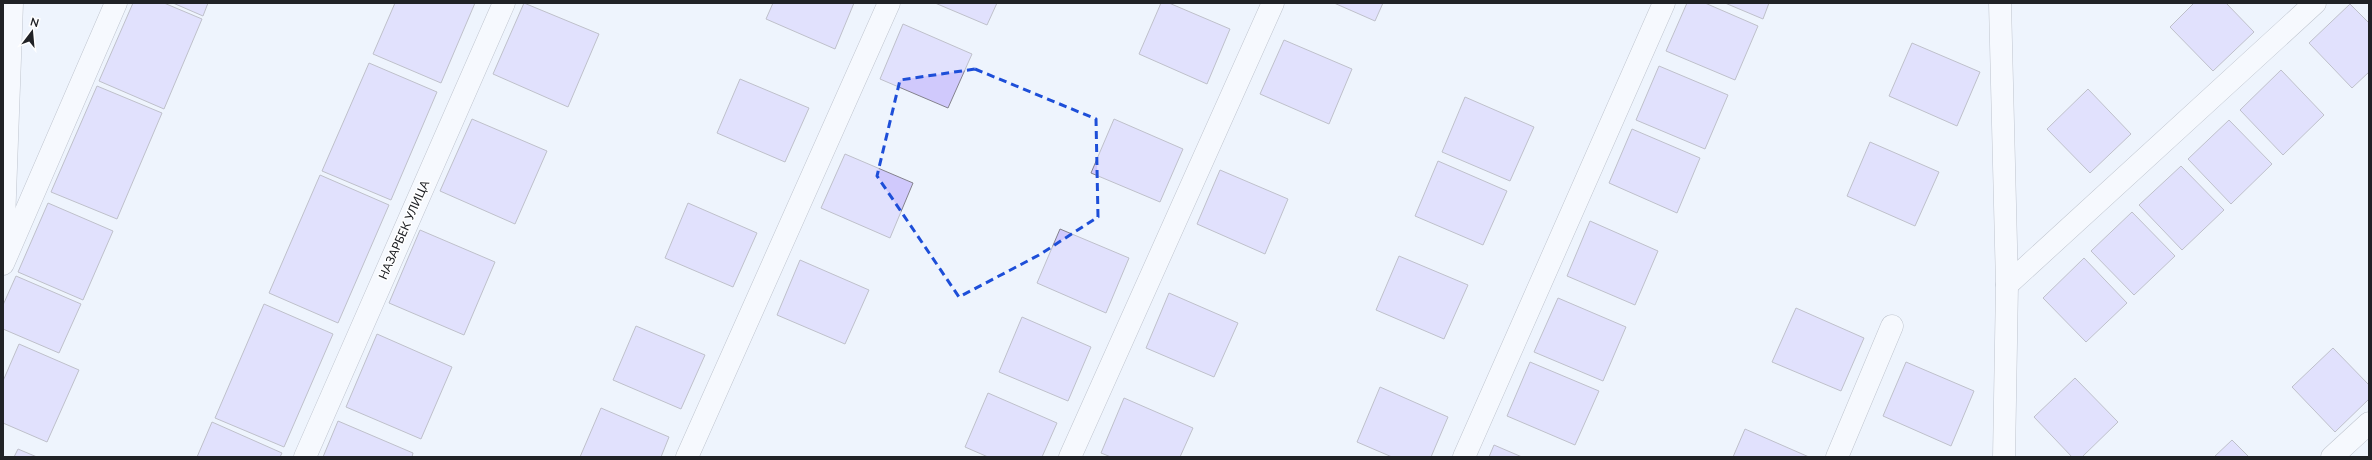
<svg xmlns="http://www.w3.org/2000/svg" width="2372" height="460" font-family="Lato,sans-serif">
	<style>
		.building { fill: #d0c9fc; stroke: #84828d }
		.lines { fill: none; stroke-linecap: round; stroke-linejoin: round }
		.minor-casing { stroke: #858b96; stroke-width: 23 }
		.minor { stroke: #fff; stroke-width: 22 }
		.marked { fill: none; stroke: #1d4ed8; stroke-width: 3; stroke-dasharray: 8 5; stroke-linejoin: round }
		.labels { text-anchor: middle; stroke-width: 3; stroke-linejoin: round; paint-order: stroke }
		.street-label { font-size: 12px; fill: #202226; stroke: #fff }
	</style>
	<rect width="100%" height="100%" fill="#eef4fd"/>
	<g class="building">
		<path d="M133 3H164L202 19 164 109 99 81Z"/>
		<path d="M173 3H208L203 16Z"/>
		<path d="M395 3H475L441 83 373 54Z"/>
		<path d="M524 3 599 34 568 107 493 74Z"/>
		<path d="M773 3H854L835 49 766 19Z"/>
		<path d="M935 3H997L987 25Z"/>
		<path d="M1161 3H1169L1230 29 1207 84 1139 54Z"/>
		<path d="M1334 3H1383L1375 21Z"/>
		<path d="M1687 3H1705L1758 26 1735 80 1666 51Z"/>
		<path d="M1725 3H1769L1763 19Z"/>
		<path d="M2194 3H2226L2254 32 2213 71 2170 27Z"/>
		<path d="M2350 4 2369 23V72L2352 88 2309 43Z"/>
		<path d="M903 24 972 54 948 108 880 79Z"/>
		<path d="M1284 40 1352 69 1329 124 1260 94Z"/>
		<path d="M1912 43 1980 72 1957 126 1889 96Z"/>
		<path d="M369 63 437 92 391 200 322 171Z"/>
		<path d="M1659 66 1728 95 1705 149 1636 120Z"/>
		<path d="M2281 70 2324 115 2283 155 2240 110Z"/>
		<path d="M740 79 809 108 785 162 717 133Z"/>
		<path d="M97 86 162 113 117 219 51 192Z"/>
		<path d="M2088 89 2131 134 2090 173 2047 129Z"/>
		<path d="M1465 97 1534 127 1510 181 1442 152Z"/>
		<path d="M472 119 547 151 515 224 440 191Z"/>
		<path d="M1114 119 1183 149 1160 202 1091 173Z"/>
		<path d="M2229 120 2272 164 2231 204 2188 159Z"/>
		<path d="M1632 129 1700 158 1677 213 1609 183Z"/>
		<path d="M1870 142 1939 172 1915 226 1847 196Z"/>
		<path d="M845 154 913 183 890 238 821 208Z"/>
		<path d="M1438 161 1507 191 1483 245 1415 216Z"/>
		<path d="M2181 166 2224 210 2182 250 2139 205Z"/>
		<path d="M1220 170 1288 199 1265 254 1197 224Z"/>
		<path d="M320 175 389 205 338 323 269 293Z"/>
		<path d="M48 203 113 231 83 300 18 272Z"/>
		<path d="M688 203 757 233 733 287 665 258Z"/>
		<path d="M2132 212 2175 256 2134 295 2091 251Z"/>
		<path d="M1590 221 1658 251 1635 305 1567 276Z"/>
		<path d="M1060 229 1129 258 1106 313 1037 283Z"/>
		<path d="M420 230 495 262 464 335 389 303Z"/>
		<path d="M1399 256 1468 285 1444 339 1376 310Z"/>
		<path d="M2084 258 2127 303 2086 342 2043 298Z"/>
		<path d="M800 260 869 290 845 344 777 315Z"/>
		<path d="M16 276 81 304 59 353 3 329V305Z"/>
		<path d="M1169 293 1238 323 1214 377 1146 348Z"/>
		<path d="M1558 298 1626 327 1603 381 1534 352Z"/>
		<path d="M264 304 333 334 284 447 215 418Z"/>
		<path d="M1796 308 1864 338 1841 391 1772 362Z"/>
		<path d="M1022 317 1091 347 1068 401 999 372Z"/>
		<path d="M636 326 705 355 681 409 613 380Z"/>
		<path d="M377 334 452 367 421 439 346 407Z"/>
		<path d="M19 344 79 370 47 442 3 423V381Z"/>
		<path d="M2333 348 2369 385V399L2335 432 2292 387Z"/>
		<path d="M1530 362 1599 391 1575 445 1507 416Z"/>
		<path d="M1906 362 1974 391 1951 446 1883 416Z"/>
		<path d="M2075 378 2118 422 2082 457H2072L2034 417Z"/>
		<path d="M1380 387 1448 417 1431 457H1392L1357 442Z"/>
		<path d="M988 393 1057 423 1042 457H988L965 447Z"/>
		<path d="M1124 398 1193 428 1180 457H1111L1101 453Z"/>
		<path d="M601 408 669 437 661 457H580Z"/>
		<path d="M338 421 413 453 412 457H323Z"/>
		<path d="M212 422 282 453 280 457H197Z"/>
		<path d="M1745 429 1809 457H1733Z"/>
		<path d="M2232 440 2249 457H2214Z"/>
		<path d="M1494 445 1522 457H1489Z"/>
		<path d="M18 449 37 457H14Z"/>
	</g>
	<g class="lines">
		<g class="minor-casing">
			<g id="minor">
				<path d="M2000 3 2007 285 2004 457"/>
				<path d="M3 249 12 3"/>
				<path d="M3 264 116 3"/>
				<path d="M2007 285 2315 3"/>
				<path d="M305 457 504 3"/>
				<path d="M687 457 889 3"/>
				<path d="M1070 457 1273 3"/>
				<path d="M1464 457 1664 3"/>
				<path d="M1837 457 1892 326"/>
				<path d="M2332 457 2369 423"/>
			</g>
		</g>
		<use href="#minor" class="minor"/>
	</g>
	<path d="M0 0H2372V460H0ZM975 69 1096 119 1098 217 1039 255 959 297 877 176 900 80Z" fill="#eef4fd" fill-opacity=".55" fill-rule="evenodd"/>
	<path class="marked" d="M975 69 1096 119 1098 217 1039 255 959 297 877 176 900 80Z"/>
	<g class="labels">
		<g class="street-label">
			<text transform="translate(404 230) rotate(-66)" y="4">НАЗАРБЕК УЛИЦА</text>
		</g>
	</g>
	<rect width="2372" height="460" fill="none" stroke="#202226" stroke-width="8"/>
	<g transform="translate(32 32) rotate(16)" stroke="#ffffff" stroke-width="3" paint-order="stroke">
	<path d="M0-3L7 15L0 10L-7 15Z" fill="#202226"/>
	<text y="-6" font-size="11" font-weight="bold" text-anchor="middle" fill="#202226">N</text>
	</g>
</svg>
